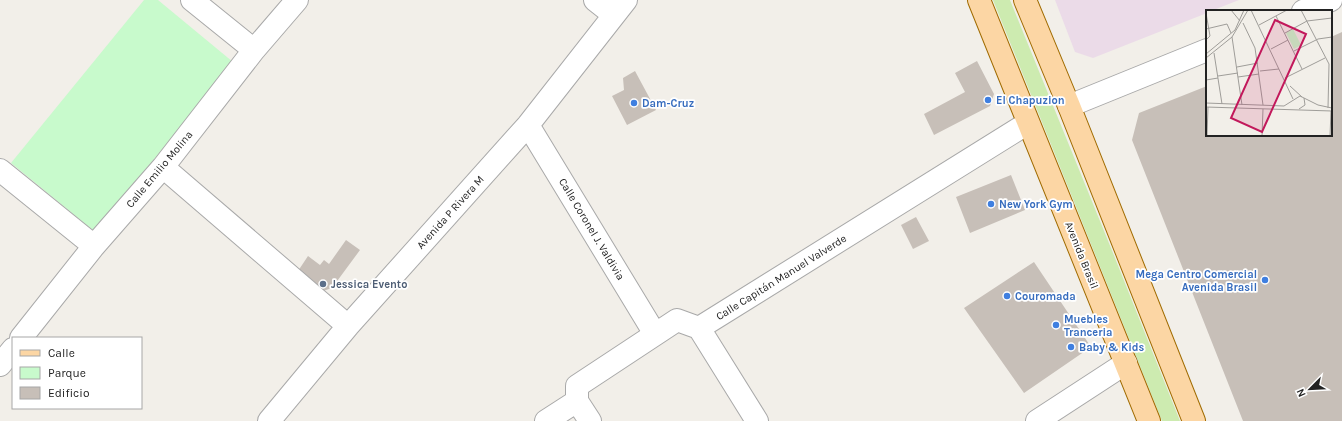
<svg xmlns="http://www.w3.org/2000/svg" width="1342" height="421" font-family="Karla,sans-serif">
<rect width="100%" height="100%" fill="#f2efe9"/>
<path fill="#ebdbe8" d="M1055 0H1239L1211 11H1207V13L1093 58 1075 52Z"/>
<path fill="#cdebb0" d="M993 0H1010L1113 253 1180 421H1162Z"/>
<path fill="#c8facc" d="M144 0H158L233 62 95 232 11 163Z"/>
<path fill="#c7bfb8" d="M1342 32V421H1243L1132 140 1139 113 1207 86V135H1331V37Z
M977 61 994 94 990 106 934 135 924 114 965 92 955 73Z
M635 71 656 110 627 125 612 96 624 90 623 78Z
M1011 175 1025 210 970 233 956 197Z
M916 217 929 241 913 249 901 225Z
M346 240 360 250 332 288 320 292 296 274 308 256 320 265 324 260 329 264Z
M1034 262 1091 347 1024 393 964 308Z"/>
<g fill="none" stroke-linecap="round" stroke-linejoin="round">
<g stroke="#a9a9a9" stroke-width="24">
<path id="minor" d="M192 0 254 50
M595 0 614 15
M1303 11 1331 0
M1069 106 1207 50
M528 125 655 334
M163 167 348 326
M0 170 94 246
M699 328 757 421
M21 338 94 246 163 167 254 50 297 0
M0 365 13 349
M577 401 590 421
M269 421 348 326 528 125 626 0
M546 421 577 401V386L677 320 699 328 1028 123
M1037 421 1126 363"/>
</g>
<g stroke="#a06b00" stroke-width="24">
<path id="major" d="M979 0 1149 421
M1025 0 1069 106 1194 421"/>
</g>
<use href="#minor" stroke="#fff" stroke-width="22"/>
<use href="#major" stroke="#fcd6a4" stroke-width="22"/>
</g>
<g fill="#3f7fe0" stroke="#fff" stroke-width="1.5">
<circle cx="988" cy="100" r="4"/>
<circle cx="634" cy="103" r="4"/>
<circle cx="991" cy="204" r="4"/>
<circle cx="1265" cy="280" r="4"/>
<circle cx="1007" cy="296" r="4"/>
<circle cx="1056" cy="325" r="4"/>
<circle cx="1071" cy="347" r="4"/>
</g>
<circle fill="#5c6f8a" stroke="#fff" stroke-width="1.5" cx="323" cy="284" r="4"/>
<g text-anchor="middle" stroke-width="3.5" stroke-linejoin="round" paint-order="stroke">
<g font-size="11" font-weight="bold" fill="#366cbe" stroke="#fff" text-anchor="start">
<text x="996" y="104">El Chapuzion</text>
<text x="642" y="107">Dam-Cruz</text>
<text x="999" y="208">New York Gym</text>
<text x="1257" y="278" text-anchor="end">Mega Centro Comercial<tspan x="1257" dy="13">Avenida Brasil</tspan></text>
<text x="1015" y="300">Couromada</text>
<text x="1064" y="323">Muebles<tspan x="1064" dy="13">Tranceria</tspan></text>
<text x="1079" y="351">Baby &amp; Kids</text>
</g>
<g font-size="11" fill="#222" stroke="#fff">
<text transform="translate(159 169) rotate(-50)" y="4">Calle Emilio Molina</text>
<text transform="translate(450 212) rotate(-48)" y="4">Avenida P Rivera M</text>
<text transform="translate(592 229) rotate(59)" y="4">Calle Coronel J. Valdivia</text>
<text transform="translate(1082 255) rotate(68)" y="4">Avenida Brasil</text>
<text transform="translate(781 277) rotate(-32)" y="4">Calle Capitán Manuel Valverde</text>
</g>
<g font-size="11" font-weight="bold" fill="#4e5e75" stroke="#fff" text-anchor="start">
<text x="331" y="288">Jessica Evento</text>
</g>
</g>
<g transform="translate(1206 10)">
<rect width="126" height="126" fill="#f2efe9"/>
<path d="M87 19 95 35 88 39 80 23Z" fill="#c8facc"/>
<path fill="none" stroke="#9f9d99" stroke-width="1" d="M25 0 34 11M45 0 87 89M95 0 123 54 122 98M0 3 4 26 0 30M70 6 96 59M37 13 49 38 57 95M53 15 81 0M0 19 21 14 25 23M79 23 101 11 126 8M26 27 36 95M65 39 82 30M88 41 112 29 126 27M8 43 16 94M0 44 29 20 38 0M0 48 26 27 42 0M31 57 52 53M54 61 73 59M12 66 32 63M32 67 53 64M79 68 119 48M0 70 12 68M84 76 96 87M0 93 78 96 94 86 112 95 126 98M0 97 126 101M93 99 99 95 98 88M1 126 2 97M56 126 57 99M124 126 125 101"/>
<path fill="#c2185b" fill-opacity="0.15" stroke="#c2185b" stroke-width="2" d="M69 10 100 24 56 122 25 108Z"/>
<rect width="126" height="126" fill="none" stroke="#222" stroke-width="2"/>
</g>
<rect x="12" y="337" width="130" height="72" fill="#ffffff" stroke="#a7a7a7"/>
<rect x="20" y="350" width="20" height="6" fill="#fcd6a4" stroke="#a7a7a7"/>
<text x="48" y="357" font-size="12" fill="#222222">Calle</text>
<rect x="20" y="367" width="20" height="12" fill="#c8facc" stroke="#a7a7a7"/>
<text x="48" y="377" font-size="12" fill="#222222">Parque</text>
<rect x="20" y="387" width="20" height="12" fill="#c7bfb8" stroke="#a7a7a7"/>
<text x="48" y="397" font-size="12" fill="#222222">Edificio</text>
<g transform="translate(1310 389) rotate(246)" stroke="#ffffff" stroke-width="3" paint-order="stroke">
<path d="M0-3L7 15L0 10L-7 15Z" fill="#222222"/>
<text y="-6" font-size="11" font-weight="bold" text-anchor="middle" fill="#222222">N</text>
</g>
</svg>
